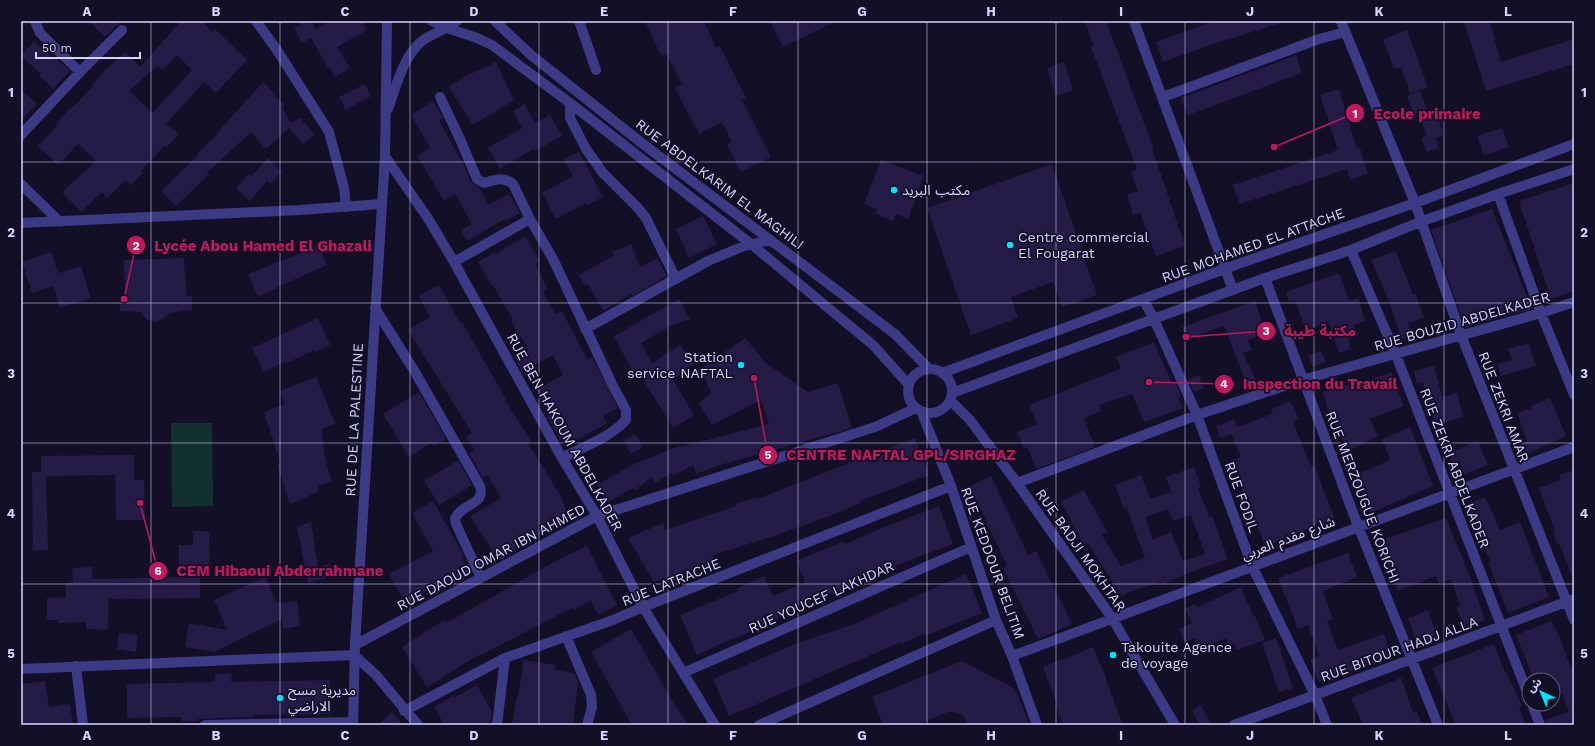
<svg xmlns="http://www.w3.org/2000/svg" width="1595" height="746" font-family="'Work Sans','Noto Sans Arabic',sans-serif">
<rect width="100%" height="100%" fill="#130f26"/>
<path fill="#12302f" d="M171 423H212L213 506 172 507Z"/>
<path fill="#241b47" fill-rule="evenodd" d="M89 21H121L105 37Z
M181 21H202L212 32 215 29 247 60 216 93 204 82 190 97 166 124 179 134 167 147 165 145 141 171 143 173 131 185 126 180 107 198 102 192 81 212 62 192 96 161 78 144 58 165 38 146 57 126 56 124 70 108 71 109 93 86 92 85 105 70 126 52 140 67ZM177 55 192 70 153 113 129 91 157 66 163 70Z
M299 21H311L316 29 330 21H362L367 30 337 47 350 68 335 77 329 67 328 68 311 38 302 43 294 28 301 25Z
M645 21H704L716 48 720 46 746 98 742 100 771 157 741 172 727 145 732 142 722 122 699 134 675 88 682 84 666 53 661 56Z
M770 21H836L783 47Z
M1085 21H1106L1153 147 1152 148 1185 246 1156 256 1140 213 1133 215 1127 194 1138 191 1131 172 1137 169 1091 47 1094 46Z
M1214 21H1281V23L1210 45 1163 62 1156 42Z
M1464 21H1489L1501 62 1574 39V64L1486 91Z
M1407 30 1428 87 1410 93 1401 67 1394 69 1383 39Z
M34 41 55 60 56 58 70 71 53 89 39 76 41 74 21 56Z
M1296 55 1302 73 1188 115 1181 98Z
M496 62 514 100 473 125 449 87 466 76Z
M1064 62 1073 90 1056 96 1047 68Z
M263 82 276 95 275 96 285 105 282 107 291 123 300 118 315 134 303 144 289 128 266 149 251 132 207 173 208 175 176 206 161 191 199 154 198 152 217 135 216 134Z
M365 84 371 96 346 110 339 97Z
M21 89 37 104 21 121Z
M1339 89 1357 149 1360 148 1368 174 1350 180 1347 169 1240 204 1233 185 1338 150 1320 95Z
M1420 91 1427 110 1414 115 1407 96Z
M433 101 443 118 439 120 464 166 471 182 479 188 489 205 509 194 520 213 506 221 505 219 467 241 461 230 472 224 455 194 444 201 417 155 430 148 411 115Z
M525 104 535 123 550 115 562 136 535 151 533 149 500 169 488 148 522 128 513 111Z
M1435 109 1444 135 1436 138 1439 148 1427 152 1421 138 1427 136 1419 115Z
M1502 128 1509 147 1484 155 1477 136Z
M579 152 603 197 587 205 586 203 556 219 542 193 573 176 564 159Z
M268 158 282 172 270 184 267 181 250 201 236 188 248 174 251 176Z
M881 160 924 176 908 219 896 214 893 221 876 214 877 209 864 204Z
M1052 164 1097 295 1062 307 1053 282 1011 297 1018 318 971 335 927 208Z
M1574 183V291L1551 299 1519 201Z
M1492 209 1532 309 1465 327 1431 230Z
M703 216 717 244 689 258 676 229Z
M525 236 540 261 535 264 548 289 543 292 556 314 562 311 587 359 592 357 618 408 603 416 607 423 565 447 547 417 550 415 536 390 563 375 553 355 522 372 515 358 529 350 511 321 513 320 493 285 492 286 478 262 495 252 496 254Z
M631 244 640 267 657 258 667 276 632 296 631 294 603 311 588 284 585 285 579 275 614 255 612 252Z
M318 246 327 265 277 287 278 288 258 297 248 274Z
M1396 251 1413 295 1416 294 1424 318 1408 323 1412 336 1402 339 1388 299 1371 260Z
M51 252 58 273 81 266 91 298 60 308 53 286 32 293 22 262Z
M184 258 187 296H192V310L169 313 164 318 156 322 148 320 145 318 142 312 120 311 119 299H125L124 260Z
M1339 273 1349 301 1358 297 1365 321 1354 325 1358 336 1348 340 1351 349 1339 353 1328 322 1306 330 1295 300 1289 302 1286 292Z
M439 285 460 323 462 322 479 352 506 399 505 400 531 441 528 443 562 498 561 499 571 520 554 527 515 549 516 552 499 561 470 516 501 498 487 475 483 478 469 453 474 450 466 436 472 433 408 330 430 317 419 296Z
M679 299 690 319 666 327 667 328 641 343 652 363 680 345 694 364 673 380 694 415 673 428 641 376 636 378 614 336Z
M1255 301 1266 334 1248 340 1252 350 1243 353 1256 381 1247 385 1224 326 1186 339 1182 327Z
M318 318 330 345 315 352 314 350 287 363 286 361 264 372 252 348Z
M745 338 766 363 808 392 838 383 852 428 717 466 696 474 693 465 673 476 672 473 655 483 652 477 635 490 633 488 607 503 597 485 632 465 679 446 680 447 769 424 761 400 712 425 699 403 711 393 701 369Z
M1154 342 1172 384 1176 383 1181 396 1178 397 1183 408 1144 422 1132 394 1099 405 1101 411 1084 418 1095 447 1036 469 1027 447 1024 449 1017 432 1037 424 1029 405 1096 378 1121 369 1116 357Z
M1529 343 1536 366 1501 376 1497 364 1512 360 1508 349Z
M1321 351 1326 362 1312 367 1308 356Z
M1434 366 1442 397 1457 393 1463 417 1436 425 1423 382 1417 384 1414 371Z
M1391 372 1404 406 1370 419 1378 436 1348 451 1330 412 1329 413 1323 392 1352 384V387Z
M1199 375 1204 388 1194 392 1188 379Z
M316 377 335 423 322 429 325 459 332 481 319 486 318 492 290 504 277 465 281 464 264 412 285 404 280 391Z
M419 392 446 439 434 446 432 442 409 457 383 414Z
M1550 398 1566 436 1525 455 1520 444 1527 441 1517 413 1532 408 1531 406Z
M1290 401 1299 419 1293 422 1311 466 1314 465 1335 519 1322 524V522L1296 534 1265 546 1231 460 1241 457 1231 434 1220 438 1216 426 1234 419 1237 427 1273 414 1271 409Z
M1410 427 1433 486 1370 513 1354 476 1390 460 1382 439Z
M635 434 643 447 631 454 624 441Z
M915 438 929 475 860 501 861 503 835 514 774 536 713 555 714 560 681 572 683 578 672 583 667 577 654 582 628 538 663 523 665 530 736 506 735 504 757 497V499L790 486Z
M1478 441 1488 465 1464 474 1459 460 1452 463 1448 453Z
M134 455V480H144L145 520H116L115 475 46 476 48 550H33L32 472H41V456Z
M458 460 472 485 439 505 424 481Z
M1194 467 1201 487 1198 488 1209 517 1212 516 1228 559 1188 573 1162 585 1161 582 1129 592 1122 597 1088 543 1084 545 1061 502 1084 490 1107 532 1102 535 1121 566 1145 558 1127 508 1124 509 1115 485 1141 475 1150 499 1171 492 1166 477ZM1168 509 1173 521 1191 515 1205 554 1183 561 1171 532 1153 540 1145 517Z
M1574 470V579H1573L1559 543 1557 544 1553 532 1555 531 1539 488 1561 480 1559 475Z
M991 476 1028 555 1036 551 1072 624 1038 639 1003 568 1007 566 970 486Z
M1485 497 1500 530 1520 522 1549 597 1508 613 1488 562 1490 561 1466 505Z
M433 501 459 547 464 556 462 558 471 575 450 587 446 581 405 603 389 574 433 551 412 513Z
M939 506 953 544 892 567V569L840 592 839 590 804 605 778 617 779 619 732 640 731 639 697 655 680 615 738 591 736 589 764 576 773 596 805 582 796 561 844 541 845 544 882 528Z
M1446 518 1459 551H1460L1470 577 1485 620 1463 627 1457 607 1460 606 1451 579 1439 584 1436 576 1398 591 1379 541Z
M311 522 318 567 329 564 334 576 308 583 297 527Z
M193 531H209L210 577H200V598L109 599 108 630 86 629V622L58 623V620H47V598L66 597 65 583 73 582 72 568 92 567V579L179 577V545H193Z
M587 546 617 605 598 615 591 600 574 610 572 608 479 656 478 655 427 687 402 647 444 620 446 623 561 558Z
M1348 553 1357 577 1323 591 1333 619 1327 621 1338 650 1384 634 1392 656 1341 675 1340 674 1319 682 1310 660 1319 656 1308 625 1298 629 1278 578Z
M966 574 982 613 925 636 924 633 902 644 901 642 729 716 713 679 800 642 854 624Z
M265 577 277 603 297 601 300 626 283 629 282 619 214 652 185 647 189 623 227 630 214 600Z
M1241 587 1253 616H1255L1265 640 1237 650 1234 643 1228 645 1226 638 1201 649 1195 638 1185 642 1179 629 1192 623 1185 609 1195 604 1197 607Z
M1428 610 1439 640 1419 648 1408 618Z
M1551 621 1559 636 1574 675V725H1546L1545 720 1569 712 1557 680H1534L1516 635Z
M631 629 673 702 688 725H632L591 652Z
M119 633 138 635 136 652 117 649Z
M1276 638 1293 688 1279 692 1262 643Z
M1494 644 1505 672H1506L1522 706 1519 707 1526 725H1456L1432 668Z
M1093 647 1106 677H1105L1123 725H1063L1055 705 1057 704 1043 667 1062 659 1063 660Z
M524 660 556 665 555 670 574 673 578 681 573 725H523L512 723 517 697H518Z
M962 661 1015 689 1030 725H967L964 716 953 712H948L923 722 924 725H883L872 697Z
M215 674H231V682L330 680 331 714 254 715V717L215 718 198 719V721H181V717L127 718V684L215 682Z
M1401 678 1413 713 1417 711 1422 725H1363L1351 698Z
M45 681 49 707 70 704 73 725H21V684Z
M477 685 492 712 491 721 484 725H444L434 707 453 696 454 698Z
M1201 705 1211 725H1199L1192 710Z
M392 712 403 725H378Z"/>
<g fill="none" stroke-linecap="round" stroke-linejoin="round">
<path stroke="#3d3a85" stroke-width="10" d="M35 21 40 33 80 72
M256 21 277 50 329 132 344 188 346 207
M432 21 447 28 477 38 492 45 570 103 751 244 873 345 909 385
M495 21 531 55 643 144 895 334 929 369
M579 21 596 70
M1134 21 1233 290
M1341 21 1415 203 1461 335 1574 620
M440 97 460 139 477 179 484 183C495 180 503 176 513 184L530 219
M1163 97 1319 39 1345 32
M570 103V118L586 149 603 173 637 207 646 218 676 279
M388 109C396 87 403 56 422 41 433 33 446 30 457 21
M21 135 80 72 122 30
M385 156 429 220 454 262 562 458 597 516 643 607 715 725
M21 184 60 222
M1498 194 1541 313 1574 395
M21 223 300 210 381 204
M1351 250 1396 355 1529 697
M454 262 530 219 553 259 612 384 626 410V420C609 438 583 447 562 458
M1265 278 1358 526 1438 725
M1143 299 1154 319 1197 415 1252 566 1315 695 1327 725
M375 308 415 372 480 486C486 506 461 503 455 519L456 524 481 578
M585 329 708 261 744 246 770 240
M908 391a22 22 0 1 1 44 0a22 22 0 1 1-44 0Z
M942 373 1238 264 1415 203 1574 144
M952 393 1265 278 1351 250 1420 222 1498 194 1574 169
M950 400 970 420 1017 483 1112 618 1175 725
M921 411 951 486 996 620 1012 656 1037 725
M1017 483 1197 415 1302 380 1541 313 1574 302
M566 636 591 695 592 707 587 725
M355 645 597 516 875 427 916 408
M354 655 376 675 418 725
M1012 656 1574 447
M76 666 83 725
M21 669 354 655
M683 673 971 547
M1532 704 1540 725
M404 711 505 658 613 620 643 607 951 486
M205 725 353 722
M353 725 355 645 385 156 387 21
M497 725 505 658
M759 725 996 620
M1234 725 1574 599"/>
</g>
<path fill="none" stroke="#d9d4ff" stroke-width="1" stroke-opacity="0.55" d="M151 21V725M280 21V725M410 21V725M539 21V725M668 21V725M798 21V725M927 21V725M1056 21V725M1185 21V725M1314 21V725M1444 21V725M21 162H1574M21 303H1574M21 443H1574M21 584H1574"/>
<g fill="#00e5ff" stroke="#130f26" stroke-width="1.5">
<circle cx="894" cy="190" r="4"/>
<circle cx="1010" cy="245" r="4"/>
<circle cx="741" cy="365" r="4"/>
<circle cx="1113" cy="655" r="4"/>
<circle cx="280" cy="698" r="4"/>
</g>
<g text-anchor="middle" stroke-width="3.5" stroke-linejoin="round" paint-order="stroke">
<g font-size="14" fill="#d9d4ff" stroke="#130f26">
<text transform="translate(720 184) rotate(37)" y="5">RUE ABDELKARIM EL MAGHILI</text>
<text transform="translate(1253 245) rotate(-20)" y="5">RUE MOHAMED EL ATTACHE</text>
<text transform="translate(1462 321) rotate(-16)" y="5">RUE BOUZID ABDELKADER</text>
<text transform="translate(1504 407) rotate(69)" y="5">RUE ZEKRI AMAR</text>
<text transform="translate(354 420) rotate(-87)" y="5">RUE DE LA PALESTINE</text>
<text transform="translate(565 432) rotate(61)" y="5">RUE BEN HAKOUM ABDELKADER</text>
<text transform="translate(1455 468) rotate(69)" y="5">RUE ZEKRI ABDELKADER</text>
<text transform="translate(1242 497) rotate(70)" y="5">RUE FODIL</text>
<text transform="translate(1363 497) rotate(69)" y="5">RUE MERZOUGUE KORICHI</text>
<text transform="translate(1288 538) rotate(-21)" y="5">شارع مقدم العربي</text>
<text transform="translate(1081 550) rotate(55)" y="5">RUE BADJI MOKHTAR</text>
<text transform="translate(491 557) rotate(-28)" y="5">RUE DAOUD OMAR IBN AHMED</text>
<text transform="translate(993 563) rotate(70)" y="5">RUE KEDDOUR BELITIM</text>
<text transform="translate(671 582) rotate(-22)" y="5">RUE LATRACHE</text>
<text transform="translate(821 597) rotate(-24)" y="5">RUE YOUCEF LAKHDAR</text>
<text transform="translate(1399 649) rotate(-20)" y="5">RUE BITOUR HADJ ALLA</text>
</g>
<g font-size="14" fill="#d9d4ff" stroke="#130f26" text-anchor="start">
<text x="902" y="195">مكتب البريد</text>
<text x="1018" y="242">Centre commercial<tspan x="1018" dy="16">El Fougarat</tspan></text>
<text x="733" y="362" text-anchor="end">Station<tspan x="733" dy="16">service NAFTAL</tspan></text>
<text x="1121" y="652">Takouite Agence<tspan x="1121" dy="16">de voyage</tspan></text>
<text x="288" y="695">مديرية مسح<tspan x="288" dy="16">الاراضي</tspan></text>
</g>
</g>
<path fill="none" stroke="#c2185b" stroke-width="1.5" d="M1274 147L1355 113M124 299L136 245M1186 337L1266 331M1149 382L1224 384M754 378L768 455M140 503L158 571"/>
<g fill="#c2185b" stroke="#130f26" stroke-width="1.5">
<circle cx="1274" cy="147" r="4"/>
<circle cx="124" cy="299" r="4"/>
<circle cx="1186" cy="337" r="4"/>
<circle cx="1149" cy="382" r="4"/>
<circle cx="754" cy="378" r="4"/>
<circle cx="140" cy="503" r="4"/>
<circle cx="1355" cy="113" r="10"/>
<circle cx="136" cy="245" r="10"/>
<circle cx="1266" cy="331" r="10"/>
<circle cx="1224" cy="384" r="10"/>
<circle cx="768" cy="455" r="10"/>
<circle cx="158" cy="571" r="10"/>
</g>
<g font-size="12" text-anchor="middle" font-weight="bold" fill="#fff">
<text x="1355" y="118">1</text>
<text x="136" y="250">2</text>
<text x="1266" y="335">3</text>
<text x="1224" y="388">4</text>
<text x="768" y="459">5</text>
<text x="158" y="575">6</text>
</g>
<g font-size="15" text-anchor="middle" font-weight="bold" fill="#c2185b" stroke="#130f26" stroke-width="3.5" stroke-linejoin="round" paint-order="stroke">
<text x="1427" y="119">Ecole primaire</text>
<text x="263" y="251">Lycée Abou Hamed El Ghazali</text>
<text x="1320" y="336">مكتبة طيبة</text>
<text x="1320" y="389">Inspection du Travail</text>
<text x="901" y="460">CENTRE NAFTAL GPL/SIRGHAZ</text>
<text x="280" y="576">CEM Hibaoui Abderrahmane</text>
</g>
<rect width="1595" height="746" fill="none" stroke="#130f26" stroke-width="44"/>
<g transform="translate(1541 692) rotate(316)"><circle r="19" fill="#130f26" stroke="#625e7d"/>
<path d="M0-3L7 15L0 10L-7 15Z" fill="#00e5ff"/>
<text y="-6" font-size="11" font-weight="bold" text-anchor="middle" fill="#d9d4ff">ش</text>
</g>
<path d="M36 52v6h104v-6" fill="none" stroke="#d9d4ff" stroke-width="2"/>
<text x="42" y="52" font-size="12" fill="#d9d4ff" stroke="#130f26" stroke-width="3" paint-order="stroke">50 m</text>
<rect x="22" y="22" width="1551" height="702" fill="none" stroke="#d9d4ff" stroke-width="1.5"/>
<g font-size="13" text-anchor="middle" font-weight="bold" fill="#d9d4ff">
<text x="87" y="16">A</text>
<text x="216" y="16">B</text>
<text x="345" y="16">C</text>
<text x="474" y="16">D</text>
<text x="604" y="16">E</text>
<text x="733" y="16">F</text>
<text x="862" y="16">G</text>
<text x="991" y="16">H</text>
<text x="1121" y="16">I</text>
<text x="1250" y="16">J</text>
<text x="1379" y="16">K</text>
<text x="1508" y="16">L</text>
<text x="11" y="97">1</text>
<text x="1584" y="97">1</text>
<text x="11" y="237">2</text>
<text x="1584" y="237">2</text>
<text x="11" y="378">3</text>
<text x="1584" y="378">3</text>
<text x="11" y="518">4</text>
<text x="1584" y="518">4</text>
<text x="11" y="658">5</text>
<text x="1584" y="658">5</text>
<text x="87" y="740">A</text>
<text x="216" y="740">B</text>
<text x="345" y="740">C</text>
<text x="474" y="740">D</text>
<text x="604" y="740">E</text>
<text x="733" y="740">F</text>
<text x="862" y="740">G</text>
<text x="991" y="740">H</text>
<text x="1121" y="740">I</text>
<text x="1250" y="740">J</text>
<text x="1379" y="740">K</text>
<text x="1508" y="740">L</text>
</g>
</svg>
